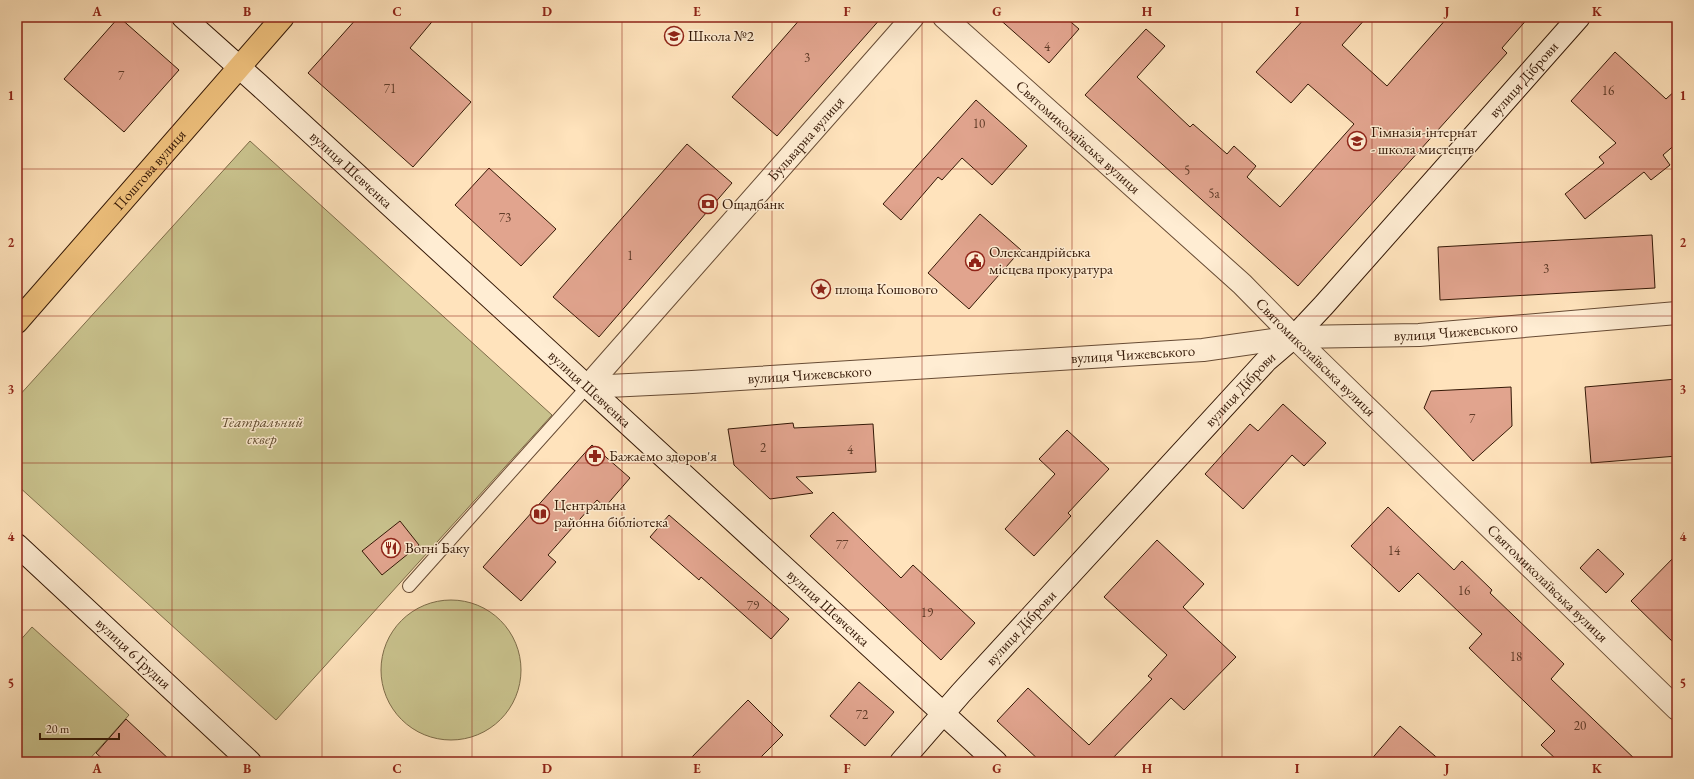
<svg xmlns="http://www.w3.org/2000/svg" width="1694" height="779" font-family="'EB Garamond',serif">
<rect width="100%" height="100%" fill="#ffe3bc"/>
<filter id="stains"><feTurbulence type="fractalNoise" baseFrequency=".005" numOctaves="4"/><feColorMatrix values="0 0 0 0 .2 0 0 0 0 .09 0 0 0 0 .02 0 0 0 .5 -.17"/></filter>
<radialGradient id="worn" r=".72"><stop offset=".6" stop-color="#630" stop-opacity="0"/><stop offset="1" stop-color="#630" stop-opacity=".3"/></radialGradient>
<path fill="#c8c18c" stroke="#7e6c49" d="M250 141 552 415 276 720 17 485V398Z
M381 670a70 70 0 1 1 140 0a70 70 0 1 1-140 0Z
M32 627 129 715 87 762H17V644Z"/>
<path fill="#e1a48e" stroke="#341806" d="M119 17 179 70 124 132 64 79Z
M358 17H436L410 48 471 102 413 167 308 73Z
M802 17H882L777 136 732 97Z
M997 17H1065L1079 29 1049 63Z
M1306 17H1367L1342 45 1387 86 1448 17H1529L1502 48 1507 53 1298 286 1085 95 1146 29 1165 46 1137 77 1190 127 1193 124 1227 154 1234 146 1256 166 1247 177 1280 207 1354 124 1308 84 1291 103 1256 72Z
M1615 52 1666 99 1677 89V143L1663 155 1670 165 1651 180 1644 172 1585 219 1565 194 1604 163 1599 157 1616 143 1571 101Z
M976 100 1027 146 992 185 962 158 942 180 938 177 901 220 883 204Z
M687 144 732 183 599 337 553 297Z
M489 168 556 229 521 266 455 205Z
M980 214 1021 250 969 309 928 273Z
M1652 235 1655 288 1440 300 1438 247Z
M1677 379V456L1591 463 1585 387Z
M1511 387 1512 426 1473 461 1424 408 1431 391Z
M1283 404 1326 443 1304 466 1292 455 1243 509 1205 474 1250 424 1258 431Z
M793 423 794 428 873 424 876 472 796 477 813 493 770 499 734 465 728 429Z
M1067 430 1109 469 1068 513 1071 516 1034 556 1005 529 1055 474 1039 459Z
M592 445 630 478 605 507 597 500 548 555 556 562 521 601 483 567Z
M1388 507 1454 570 1462 561 1492 590 1490 593 1564 664 1551 679 1638 762H1559L1541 745 1555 731 1469 648 1482 634 1418 573 1399 592 1351 546Z
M833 512 901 578 913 565 975 623 941 660 810 536Z
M669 515 789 619 771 639 701 577 699 580 650 537Z
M400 521 419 545 382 575 362 551Z
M1157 540 1204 584 1183 607 1236 657 1184 710 1171 698 1109 762H1041L997 721 1028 688 1089 745 1152 679 1148 676 1167 655 1104 597Z
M1598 549 1624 574 1606 593 1580 568Z
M1677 554V646L1631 601Z
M859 682 894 712 865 746 830 716Z
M748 700 783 735 756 762H687Z
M126 719 172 762H106L96 753Z
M1400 726 1442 762H1369Z"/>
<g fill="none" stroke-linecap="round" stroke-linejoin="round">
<g stroke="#674b34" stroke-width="14">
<path id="lane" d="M409 586 587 387"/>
</g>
<g stroke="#674b34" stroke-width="24">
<g id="street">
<path id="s1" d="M944 17 1242 284 1294 337 1677 709"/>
<path id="s2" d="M587 387 692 382 1203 350 1294 337 1419 335 1677 313"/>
<path id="s3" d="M587 387 913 17"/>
</g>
</g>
<g stroke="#341806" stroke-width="24">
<g id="secondary">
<path id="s4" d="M183 17 258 84 996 762"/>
<path id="s5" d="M17 545 250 762"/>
<path id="s6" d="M901 762 961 693 1266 361 1294 337 1324 305 1579 17"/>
</g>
</g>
<g stroke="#341806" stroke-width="24">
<g id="highway">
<path id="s7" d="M17 322 283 17"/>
</g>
</g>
<use href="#lane" stroke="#ffedd3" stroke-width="12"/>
<use href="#street" stroke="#ffedd3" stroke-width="22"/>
<use href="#secondary" stroke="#ffedd3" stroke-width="22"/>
<use href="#highway" stroke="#f0c27e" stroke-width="22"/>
</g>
<path fill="none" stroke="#8f2418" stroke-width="1" stroke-opacity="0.55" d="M172 17V762M322 17V762M472 17V762M622 17V762M772 17V762M922 17V762M1072 17V762M1222 17V762M1372 17V762M1522 17V762M17 169H1677M17 316H1677M17 463H1677M17 610H1677"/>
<defs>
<g id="school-ring" transform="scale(1)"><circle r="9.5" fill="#ffedd3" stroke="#8f2418" stroke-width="1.5"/><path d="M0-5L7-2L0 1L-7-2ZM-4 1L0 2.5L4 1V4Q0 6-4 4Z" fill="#8f2418"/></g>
<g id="bank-ring" transform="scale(1)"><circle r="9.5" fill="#ffedd3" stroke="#8f2418" stroke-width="1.5"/><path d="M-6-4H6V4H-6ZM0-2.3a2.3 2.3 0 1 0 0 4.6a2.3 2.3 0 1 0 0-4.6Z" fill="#8f2418"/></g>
<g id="civic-ring" transform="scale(1)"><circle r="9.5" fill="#ffedd3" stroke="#8f2418" stroke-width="1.5"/><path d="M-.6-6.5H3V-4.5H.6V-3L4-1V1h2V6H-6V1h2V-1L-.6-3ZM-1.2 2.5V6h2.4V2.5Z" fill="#8f2418"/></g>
<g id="sight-ring" transform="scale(1)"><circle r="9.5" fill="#ffedd3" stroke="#8f2418" stroke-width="1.5"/><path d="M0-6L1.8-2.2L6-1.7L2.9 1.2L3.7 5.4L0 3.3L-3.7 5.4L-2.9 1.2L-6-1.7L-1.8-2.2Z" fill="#8f2418"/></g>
<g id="pharmacy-ring" transform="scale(1)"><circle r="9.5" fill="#ffedd3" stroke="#8f2418" stroke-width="1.5"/><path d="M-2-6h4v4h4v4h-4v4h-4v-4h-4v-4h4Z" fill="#8f2418"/></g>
<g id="library-ring" transform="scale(1)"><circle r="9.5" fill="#ffedd3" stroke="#8f2418" stroke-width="1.5"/><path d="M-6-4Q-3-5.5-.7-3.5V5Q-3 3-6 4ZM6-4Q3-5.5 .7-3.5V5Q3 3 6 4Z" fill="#8f2418"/></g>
<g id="restaurant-ring" transform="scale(1)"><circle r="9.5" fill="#ffedd3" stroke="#8f2418" stroke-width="1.5"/><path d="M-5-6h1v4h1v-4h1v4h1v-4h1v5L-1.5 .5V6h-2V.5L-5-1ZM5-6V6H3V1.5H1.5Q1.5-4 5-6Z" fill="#8f2418"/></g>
</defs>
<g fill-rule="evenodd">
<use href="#school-ring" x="674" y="36"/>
<use href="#school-ring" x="1357" y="141"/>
<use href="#bank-ring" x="708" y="204"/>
<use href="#civic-ring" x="975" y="261"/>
<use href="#sight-ring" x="821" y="289"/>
<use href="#pharmacy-ring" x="595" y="456"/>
<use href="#library-ring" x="540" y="514"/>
<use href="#restaurant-ring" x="391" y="548"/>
</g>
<g text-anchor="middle" stroke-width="3" stroke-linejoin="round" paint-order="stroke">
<g font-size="13" fill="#5f3b28">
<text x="1047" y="51">4</text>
<text x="807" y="62">3</text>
<text x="121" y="80">7</text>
<text x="390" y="93">71</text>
<text x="1608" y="95">16</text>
<text x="979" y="128">10</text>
<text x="1187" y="175">5</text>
<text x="1214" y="198">5а</text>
<text x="505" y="222">73</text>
<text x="630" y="260">1</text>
<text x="1546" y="273">3</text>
<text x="1472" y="423">7</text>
<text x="763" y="452">2</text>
<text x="850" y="454">4</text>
<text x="842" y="549">77</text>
<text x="1394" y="555">14</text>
<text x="1464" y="595">16</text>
<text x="753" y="610">79</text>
<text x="927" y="617">19</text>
<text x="1516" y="661">18</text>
<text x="862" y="719">72</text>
<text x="1580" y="730">20</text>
</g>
<g font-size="15" fill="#341806" stroke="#ffedd3" text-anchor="start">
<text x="688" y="41">Школа №2</text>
<text x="1371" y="137">Гімназія-інтернат<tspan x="1371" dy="17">- школа мистецтв</tspan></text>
<text x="722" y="209">Ощадбанк</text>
<text x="989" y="257">Олександрійська<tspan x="989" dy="17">місцева прокуратура</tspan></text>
<text x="835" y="294">площа Кошового</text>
<text x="609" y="461">Бажаємо здоров'я</text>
<text x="554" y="510">Центральна<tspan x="554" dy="17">районна бібліотека</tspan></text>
<text x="405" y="553">Вогні Баку</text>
</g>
<g font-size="15" fill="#341806" stroke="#ffedd3">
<text dy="5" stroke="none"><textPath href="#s6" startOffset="924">вулиця Діброви</textPath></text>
<text dy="5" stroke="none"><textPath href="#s1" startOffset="180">Святомиколаївська вулиця</textPath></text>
<text dy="5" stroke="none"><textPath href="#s3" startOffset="331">Бульварна вулиця</textPath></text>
<text dy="5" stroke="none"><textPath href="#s7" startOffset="202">Поштова вулиця</textPath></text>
<text dy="5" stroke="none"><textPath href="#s4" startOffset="227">вулиця Шевченка</textPath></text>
<text dy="5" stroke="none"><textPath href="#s2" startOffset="871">вулиця Чижевського</textPath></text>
<text dy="5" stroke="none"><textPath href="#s2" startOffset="547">вулиця Чижевського</textPath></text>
<text dy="5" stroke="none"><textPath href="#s1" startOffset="504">Святомиколаївська вулиця</textPath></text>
<text dy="5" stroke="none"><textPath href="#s2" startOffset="223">вулиця Чижевського</textPath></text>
<text dy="5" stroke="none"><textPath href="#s4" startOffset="551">вулиця Шевченка</textPath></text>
<text dy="5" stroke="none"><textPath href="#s6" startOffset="504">вулиця Діброви</textPath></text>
<text dy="5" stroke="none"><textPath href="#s1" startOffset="828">Святомиколаївська вулиця</textPath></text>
<text dy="5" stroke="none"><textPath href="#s4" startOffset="875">вулиця Шевченка</textPath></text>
<text dy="5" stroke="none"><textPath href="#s6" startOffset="180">вулиця Діброви</textPath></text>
<text dy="5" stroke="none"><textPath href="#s5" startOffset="159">вулиця 6 Грудня</textPath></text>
</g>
<g font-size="15" font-style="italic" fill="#604b2e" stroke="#ffedd3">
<text x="262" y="427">Театральний<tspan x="262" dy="17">сквер</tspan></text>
</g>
</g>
<rect width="1694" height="779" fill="none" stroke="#ffe3bc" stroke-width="44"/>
<path d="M40 733v6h79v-6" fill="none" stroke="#341806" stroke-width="2"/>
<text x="46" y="733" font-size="12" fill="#341806" stroke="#ffedd3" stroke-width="3" paint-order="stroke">20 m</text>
<rect x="22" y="22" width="1650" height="735" fill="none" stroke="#8f2418" stroke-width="1.5"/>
<g font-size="13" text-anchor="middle" font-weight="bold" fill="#8f2418">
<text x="97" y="16">A</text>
<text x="247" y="16">B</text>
<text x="397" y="16">C</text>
<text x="547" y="16">D</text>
<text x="697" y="16">E</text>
<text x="847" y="16">F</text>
<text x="997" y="16">G</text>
<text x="1147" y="16">H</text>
<text x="1297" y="16">I</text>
<text x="1447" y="16">J</text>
<text x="1597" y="16">K</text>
<text x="11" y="100">1</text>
<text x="1683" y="100">1</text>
<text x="11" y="247">2</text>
<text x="1683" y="247">2</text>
<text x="11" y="394">3</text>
<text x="1683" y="394">3</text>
<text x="11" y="541">4</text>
<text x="1683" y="541">4</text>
<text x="11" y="688">5</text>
<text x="1683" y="688">5</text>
<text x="97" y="773">A</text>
<text x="247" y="773">B</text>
<text x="397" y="773">C</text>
<text x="547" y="773">D</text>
<text x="697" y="773">E</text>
<text x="847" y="773">F</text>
<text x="997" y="773">G</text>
<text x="1147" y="773">H</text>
<text x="1297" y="773">I</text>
<text x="1447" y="773">J</text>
<text x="1597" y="773">K</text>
</g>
<rect width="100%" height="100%" filter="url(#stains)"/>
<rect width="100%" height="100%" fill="url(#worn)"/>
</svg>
